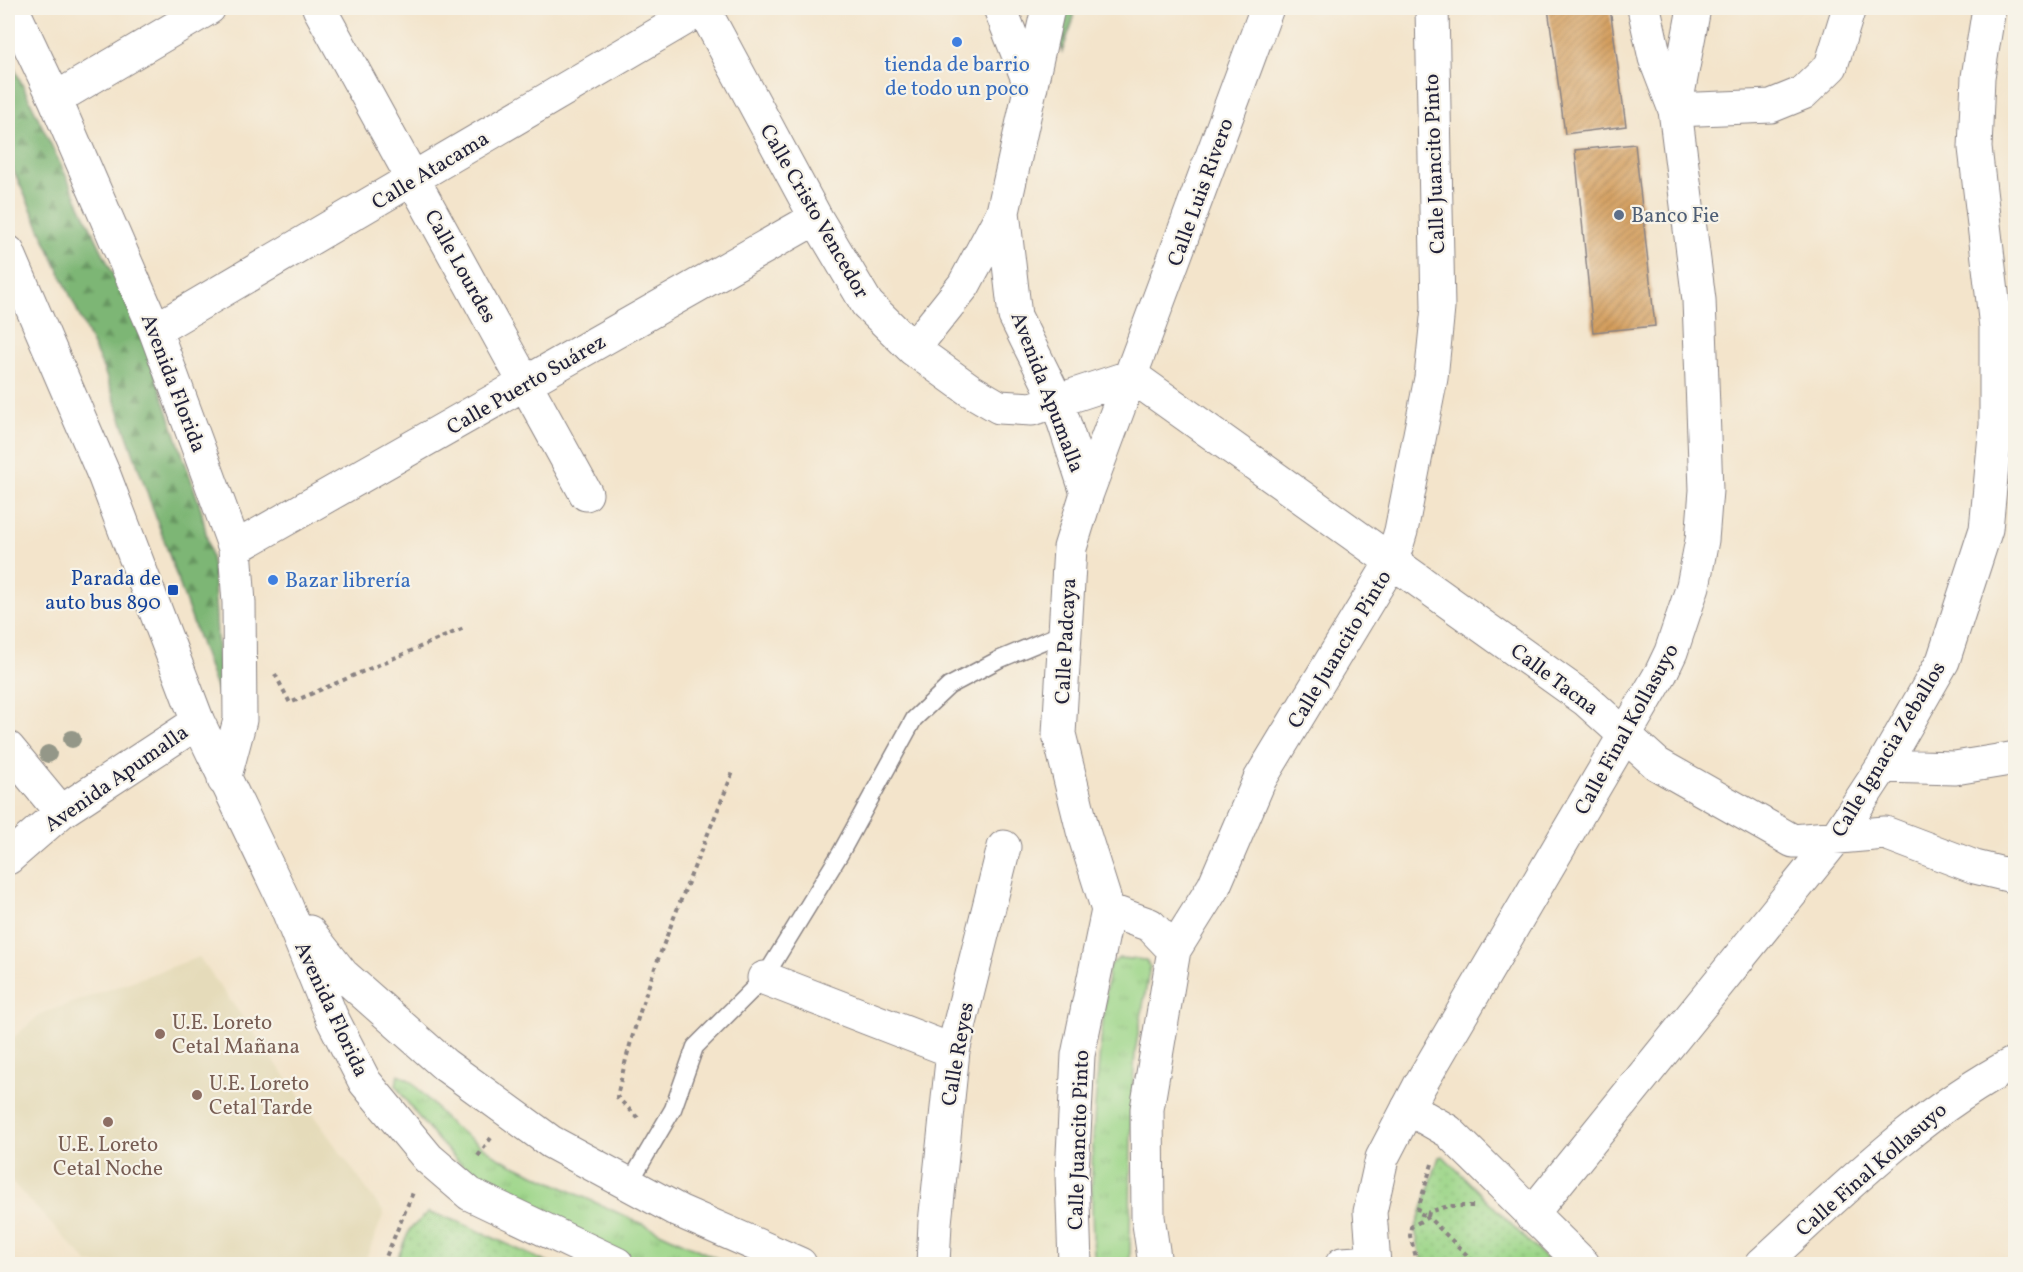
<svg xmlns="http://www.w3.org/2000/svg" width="2023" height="1272" font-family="Vollkorn,serif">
<defs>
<pattern id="grass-tufts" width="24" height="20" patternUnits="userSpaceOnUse" patternTransform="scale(1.5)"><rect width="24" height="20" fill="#9cd588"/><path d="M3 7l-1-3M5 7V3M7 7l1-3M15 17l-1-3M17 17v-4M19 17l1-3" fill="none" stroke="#86b776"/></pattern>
<pattern id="forest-firs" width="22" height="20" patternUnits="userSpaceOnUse" patternTransform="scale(1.5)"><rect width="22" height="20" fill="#7db674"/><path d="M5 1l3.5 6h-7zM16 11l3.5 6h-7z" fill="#669460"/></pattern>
<pattern id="park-dots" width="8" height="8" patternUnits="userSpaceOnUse" patternTransform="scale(1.5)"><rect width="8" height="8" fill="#9cd588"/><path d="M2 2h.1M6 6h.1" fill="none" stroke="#86b776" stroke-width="1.8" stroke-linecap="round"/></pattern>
<pattern id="building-hatch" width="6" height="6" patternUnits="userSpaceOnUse" patternTransform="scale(1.5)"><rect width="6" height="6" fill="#d29a56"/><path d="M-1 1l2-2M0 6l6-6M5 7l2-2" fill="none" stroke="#aa7d48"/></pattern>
</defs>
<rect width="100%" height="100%" fill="#f7f3e8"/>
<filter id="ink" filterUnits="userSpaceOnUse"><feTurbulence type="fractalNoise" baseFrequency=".0167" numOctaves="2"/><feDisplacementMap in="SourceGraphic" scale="12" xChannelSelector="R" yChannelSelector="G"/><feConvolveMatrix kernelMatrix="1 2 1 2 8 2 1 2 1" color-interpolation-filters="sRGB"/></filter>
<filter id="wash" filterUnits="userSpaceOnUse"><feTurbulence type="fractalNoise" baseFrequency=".008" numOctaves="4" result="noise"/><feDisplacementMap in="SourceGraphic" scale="24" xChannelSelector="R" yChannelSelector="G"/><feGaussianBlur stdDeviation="1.35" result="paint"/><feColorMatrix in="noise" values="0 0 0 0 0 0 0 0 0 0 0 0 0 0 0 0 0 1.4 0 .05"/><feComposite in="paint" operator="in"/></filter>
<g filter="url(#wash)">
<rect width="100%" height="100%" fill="#f3e4cb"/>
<path fill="#e5dbba" d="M199 957 384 1213 364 1264H89L8 1178V1042L41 1014Z"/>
<path fill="url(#grass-tufts)" stroke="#5f7c62" stroke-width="1.5" d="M1119 958 1146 960 1150 966 1135 1052 1131 1115 1130 1264H1095C1086 1165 1098 1065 1109 966Z
M398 1074 411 1081 451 1125 501 1159 729 1264C700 1264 667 1268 638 1264 624 1263 608 1253 595 1248 509 1214 448 1163 396 1086Z"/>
<path fill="url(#forest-firs)" stroke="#506c58" stroke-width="1.5" d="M1048 8H1073V21L1062 52Z
M8 55 140 330 201 509 213 567 221 702 104 370 8 158Z"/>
<path fill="url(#park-dots)" stroke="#5f7c62" stroke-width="1.5" d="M1443 1156 1551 1264H1423L1415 1230 1439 1157Z
M429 1212 459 1222 550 1264H395L410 1229Z"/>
<g id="blocks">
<path fill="url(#building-hatch)" d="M1548 8H1610L1626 126 1565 134Z
M1635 144 1655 326 1593 332 1575 150Z"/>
</g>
</g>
<g filter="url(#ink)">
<use href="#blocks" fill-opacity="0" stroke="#8a8383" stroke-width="1.5"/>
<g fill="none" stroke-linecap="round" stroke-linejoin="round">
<g stroke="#8a8383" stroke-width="19">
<path id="lane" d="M629 1184 673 1109 695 1047 764 978 840 854 914 719 949 686 998 660 1065 632"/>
</g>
<g stroke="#8a8383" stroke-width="35">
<path id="street" d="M12 8 55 99 155 330 235 548 239 603 240 720 224 780
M319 8 586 494
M703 8 816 218 867 304 913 349 970 390 999 407 1032 409 1132 376
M1000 8 1031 87
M1048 8 1003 212 1015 316 1057 401 1087 493
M1644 8 1655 58 1675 110 1771 106 1803 93 1831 66 1849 8
M55 99 209 8
M8 252 104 475 198 722 285 903 331 1016 365 1082 428 1158 470 1194 617 1264
M155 330 703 8
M913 349 964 285 1003 212
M1132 376 1586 700 1657 764 1793 841 1885 833 1975 867 2016 877
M235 548 816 218
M8 748 61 812
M1883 766 1955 768 2016 758
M8 858 61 812 198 722
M1108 910 1150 925 1174 950
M309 932 342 974 445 1065 551 1142 679 1211 800 1264
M764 978 953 1051
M1408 1108 1448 1131 1583 1264
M1531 1215 1835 839 1883 766 1943 661 1986 529 1996 425V327L1975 148 1978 77 1989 8
M933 1264 935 1223 953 1051 1004 847
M1075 1264 1072 1174 1078 1055 1108 910 1083 831 1059 734 1070 548 1087 493 1267 8
M1155 1264 1148 1217 1147 1109 1174 950 1214 886 1260 779 1392 561 1401 531 1431 378 1438 308 1432 8
M1342 1264 1373 1262"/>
</g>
<g stroke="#8a8383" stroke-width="35">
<path id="secondary" d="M1374 1264 1370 1212 1382 1158 1420 1085 1661 673 1671 652 1693 586 1702 540 1706 490 1699 300 1675 110 1694 8
M1762 1264C1842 1191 1919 1113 2016 1062"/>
</g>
<path stroke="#8a8383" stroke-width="4" stroke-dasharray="4.5 4.5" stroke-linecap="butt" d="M275 674 290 703 464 628
M638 1118 617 1097C641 985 691 878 733 772
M478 1156 491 1138
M1432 1164 1417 1212 1428 1217 1429 1212 1448 1206H1475
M383 1264 414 1190
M1418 1264 1410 1236 1411 1227 1428 1217 1474 1262"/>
<use href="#lane" stroke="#fff" stroke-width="16"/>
<use href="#street" stroke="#fff" stroke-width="33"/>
<use href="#secondary" stroke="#fff" stroke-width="33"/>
</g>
<g fill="#949788">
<circle cx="72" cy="739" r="9"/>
<circle cx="48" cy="754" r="9"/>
</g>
</g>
<g fill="#3f7fe0" stroke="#f7f3e8" stroke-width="2">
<circle cx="957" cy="42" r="6"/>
<circle cx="273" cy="580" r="6"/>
</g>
<circle fill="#5c6f8a" stroke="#f7f3e8" stroke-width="2" cx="1619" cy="215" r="6"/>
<rect fill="#1a4fb4" stroke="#f7f3e8" stroke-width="2" x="167" y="584" width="12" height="12" rx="3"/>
<g fill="#8d6e63" stroke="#f7f3e8" stroke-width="2">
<circle cx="160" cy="1034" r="6"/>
<circle cx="197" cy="1095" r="6"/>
<circle cx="108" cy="1122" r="6"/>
</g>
<g text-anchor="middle" stroke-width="4.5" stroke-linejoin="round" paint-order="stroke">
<g font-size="21" fill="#366cbe" stroke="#f7f3e8">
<text x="957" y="71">tienda de barrio<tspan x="957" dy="24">de todo un poco</tspan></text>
<text x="285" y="587" text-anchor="start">Bazar librería</text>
</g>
<g font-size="21" fill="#22223b" stroke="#f7f3e8">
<text transform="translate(1434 164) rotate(-92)" y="7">Calle Juancito Pinto</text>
<text transform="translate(430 170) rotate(-31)" y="7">Calle Atacama</text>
<text transform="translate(1200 192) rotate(-70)" y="7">Calle Luis Rivero</text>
<text transform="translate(815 211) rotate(60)" y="7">Calle Cristo Vencedor</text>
<text transform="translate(461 266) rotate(61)" y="7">Calle Lourdes</text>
<text transform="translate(174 383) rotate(69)" y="7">Avenida Florida</text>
<text transform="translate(526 384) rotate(-30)" y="7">Calle Puerto Suárez</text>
<text transform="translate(1048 392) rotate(69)" y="7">Avenida Apumalla</text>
<text transform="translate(1065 641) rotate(-87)" y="7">Calle Padcaya</text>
<text transform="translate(1339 649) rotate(-59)" y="7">Calle Juancito Pinto</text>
<text transform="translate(1555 679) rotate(37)" y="7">Calle Tacna</text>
<text transform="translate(1626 729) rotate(-61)" y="7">Calle Final Kollasuyo</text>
<text transform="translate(1888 749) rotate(-59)" y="7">Calle Ignacia Zeballos</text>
<text transform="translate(116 778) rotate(-35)" y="7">Avenida Apumalla</text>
<text transform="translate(332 1009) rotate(65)" y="7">Avenida Florida</text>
<text transform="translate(957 1054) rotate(-80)" y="7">Calle Reyes</text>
<text transform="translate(1078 1140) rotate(-88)" y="7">Calle Juancito Pinto</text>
<text transform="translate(1871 1169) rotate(-41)" y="7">Calle Final Kollasuyo</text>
</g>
<g font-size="21" fill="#4e5e75" stroke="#f7f3e8" text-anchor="start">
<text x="1631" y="222">Banco Fie</text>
</g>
<g font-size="21" fill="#164399" stroke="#f7f3e8" text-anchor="end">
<text x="161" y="585">Parada de<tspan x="161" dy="24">auto bus 890</tspan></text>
</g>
<g font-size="21" fill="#785e54" stroke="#f7f3e8" text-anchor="start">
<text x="172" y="1029">U.E. Loreto<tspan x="172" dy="24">Cetal Mañana</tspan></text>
<text x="209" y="1090">U.E. Loreto<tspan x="209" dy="24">Cetal Tarde</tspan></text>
<text x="108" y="1151" text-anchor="middle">U.E. Loreto<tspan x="108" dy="24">Cetal Noche</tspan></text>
</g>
</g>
<rect width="2023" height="1272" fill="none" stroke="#f7f3e8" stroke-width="30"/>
</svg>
